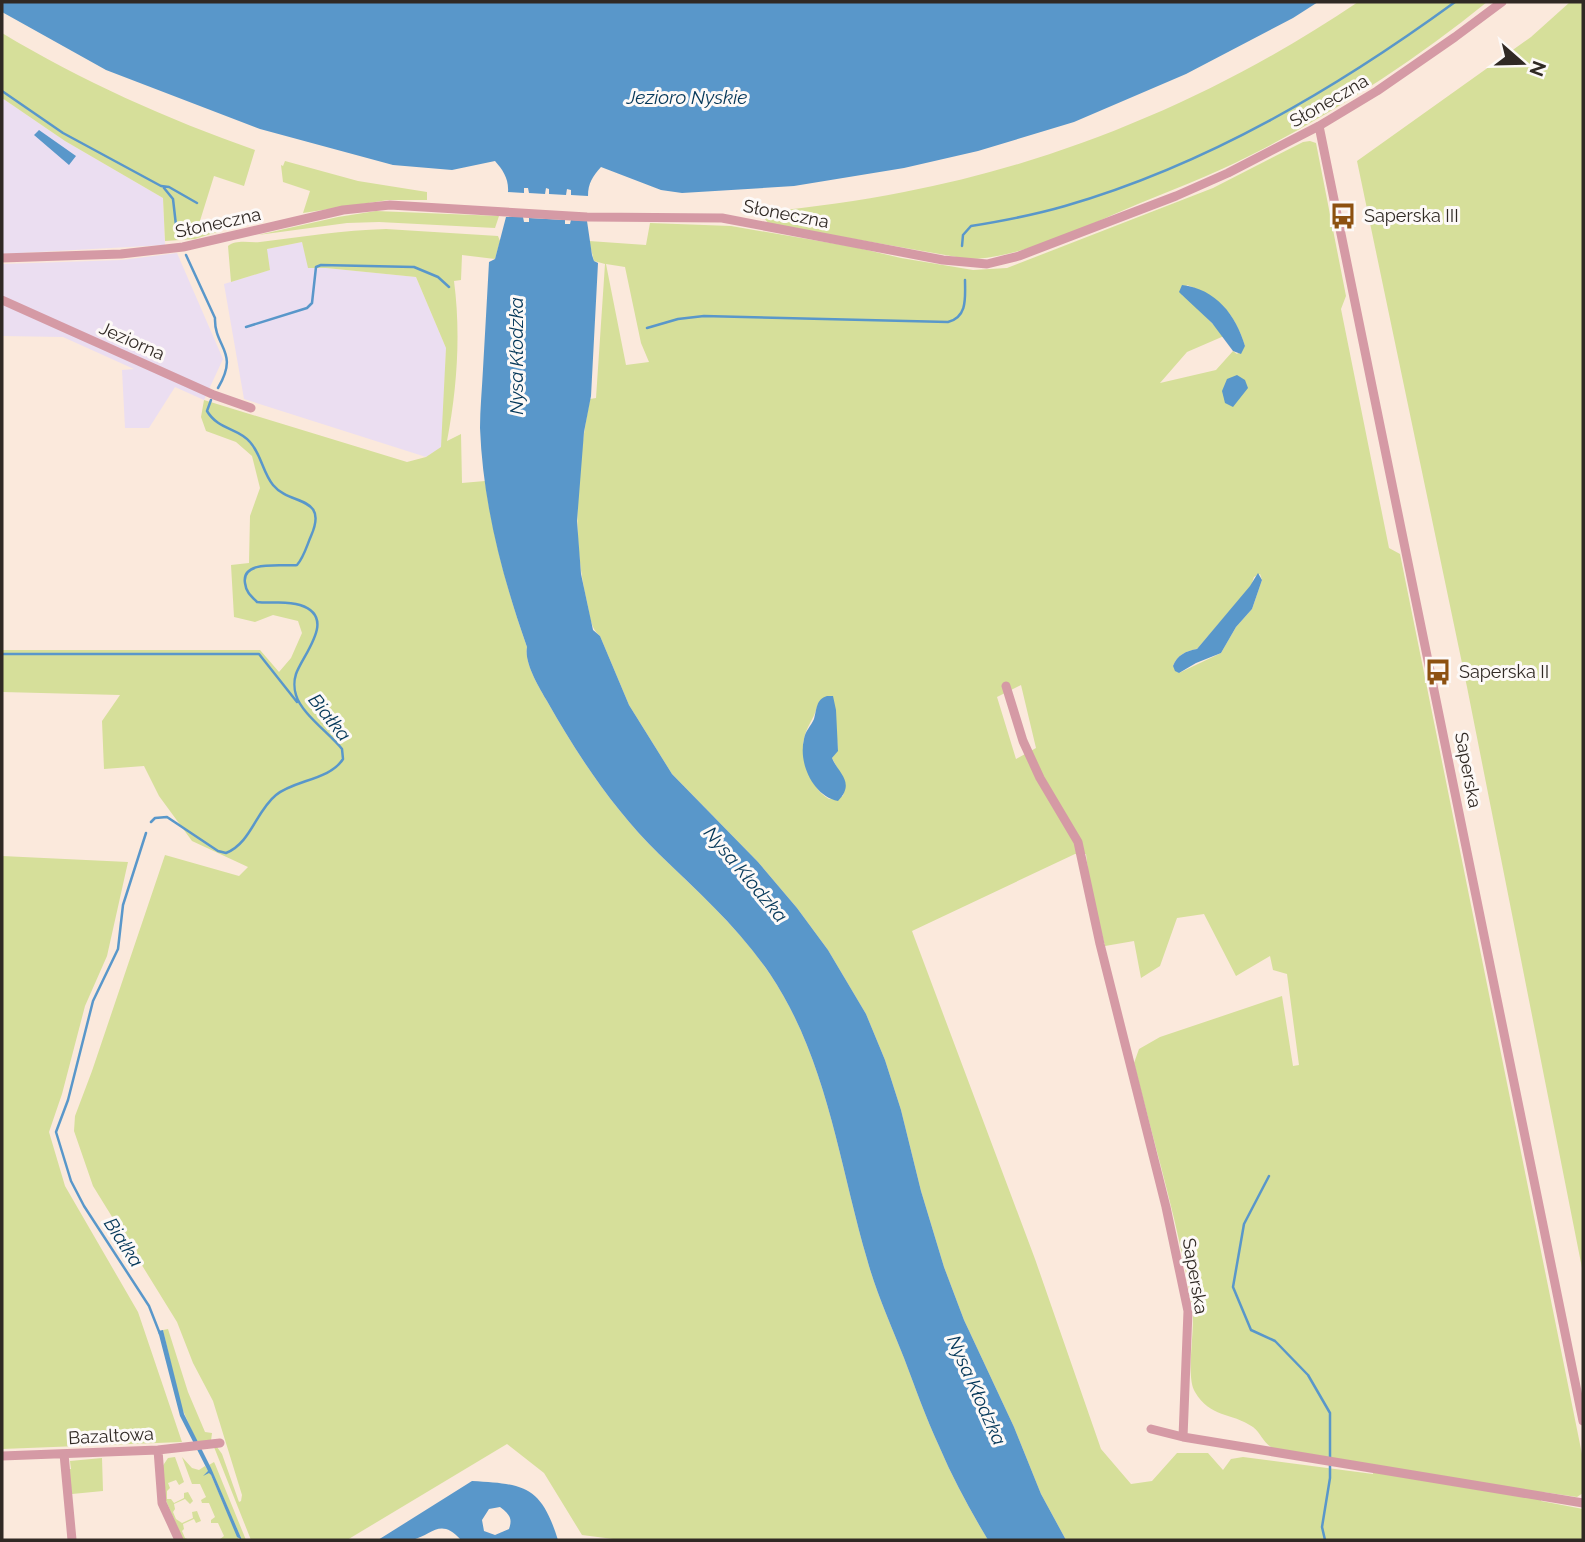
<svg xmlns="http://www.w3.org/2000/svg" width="1585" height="1542" font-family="Raleway,sans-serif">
<rect width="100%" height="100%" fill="#fbe9dc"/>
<path fill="#ebdef1" d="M2 98 65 141 163 198 165 245 2 254Z
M302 242 309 268H326L416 277 446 348 442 447 426 457 244 399 224 284 270 270 266 249Z
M177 253 223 359 204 400 175 387 149 428H125L122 370 134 369 63 337 2 336 3 264 122 260Z"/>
<path fill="#d6df9a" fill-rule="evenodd" d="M1358 2H1487C1414 61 1334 113 1251 155 1210 176 1166 192 1124 210 1078 230 1017 259 968 259L769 224 764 218 767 212C813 207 859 201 904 192 1066 161 1222 94 1358 2Z
M1570 2H1583L1582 1268 1467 687 1357 161 1531 37Z
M2 33C82 81 167 119 255 150L244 186 214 176 199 224 220 231 195 239 165 241 163 198 65 141 2 98Z
M1310 141 1316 143 1346 296 1341 309 1389 548 1400 554 1583 1459V1493L1577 1497 1543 1492 1541 1501 1583 1509V1540H1066L1041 1494 1014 1427 964 1320 944 1267 921 1191 901 1110 885 1060 866 1014 828 950 797 908 758 862 672 774 629 705 600 636C590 628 590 615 587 602 571 535 577 466 590 399L596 398 605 264 594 261 589 241 646 245 650 223 731 226 854 247 901 258 973 270 1007 268 1213 188 1303 142ZM606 264 625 267 641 343 649 362 626 365ZM1187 285C1219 297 1235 313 1245 346L1237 354 1233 351 1216 370 1160 383 1187 352 1224 336 1194 304 1182 295ZM1260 574 1262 580 1252 609 1236 627 1221 653 1179 673 1173 666C1177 655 1186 651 1197 649L1251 586 1254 577ZM1021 685 1036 748 1016 759 997 697ZM817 707 837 740 838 750 832 758 845 782 843 796 829 799C812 790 799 758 804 739 806 727 814 719 817 707ZM1075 854H1086L1090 887 1105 946 1134 941 1141 978 1160 966 1177 918 1204 914 1236 976 1270 956 1273 970 1287 974 1299 1065 1293 1066 1282 996 1160 1037 1139 1049 1134 1063C1154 1144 1179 1225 1192 1307 1196 1329 1185 1376 1195 1392 1210 1418 1231 1412 1253 1427 1262 1434 1261 1441 1274 1449L1374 1465 1373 1474 1243 1457 1231 1459 1223 1470 1208 1453H1177L1152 1481 1131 1484 1101 1449 1035 1259 912 931Z
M285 161 358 181 427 192V200H388L303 213 310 191 283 182 281 165 283 166Z
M376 211 499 216 495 228 379 222 347 223 258 235 338 217Z
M386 229 498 236 500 241 495 259 462 255 461 280 454 281C461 334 457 389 447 441L461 434 462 483 485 481C493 538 508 593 527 647 524 663 539 687 547 701 578 756 614 810 659 854 699 893 739 928 770 974 827 1059 839 1163 867 1259 876 1292 891 1325 904 1358 915 1387 926 1418 939 1446 953 1479 970 1510 988 1540H621L582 1535 544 1473 507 1444 347 1540H251L214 1447H217L222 1454 239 1502 241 1501 242 1495 213 1401 193 1363 177 1322 93 1186 74 1131 75 1116 92 1071 165 855 239 876 248 867 192 841 159 796 144 766 104 769 102 721 120 695 2 692V650H260L279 672 291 658 302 633 298 621 273 615 255 622 234 617 231 565 249 563 250 516 260 488 252 456 236 442 206 431 201 417 204 400 407 462 426 457 441 447 446 348 416 277 326 268H308L302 242 267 249 270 270 231 282 228 246C237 239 249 243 260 242 302 237 343 230 386 229Z
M2 856 128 862 107 956 85 1006 62 1094 49 1132 65 1186 138 1312 182 1442 2 1449Z
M168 1329 188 1392 205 1432 212 1433 211 1441 197 1442 181 1406 163 1330Z
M175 1457 184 1482 179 1485 176 1480 168 1483 170 1488 167 1491V1499H171L174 1503 184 1498V1493L188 1492 193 1501 190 1504 185 1499 174 1504 175 1509 173 1512 176 1519 182 1523 193 1518 192 1512 197 1511 201 1521 196 1523 194 1519 183 1524 184 1529 182 1531 185 1538 190 1540H183L164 1496 162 1467 168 1458Z
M182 1457 192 1468 199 1470 205 1466 211 1475 239 1540H219L224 1536 218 1523H211V1520L215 1517 209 1503H202L201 1500 206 1497 200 1484H192Z
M102 1458 103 1491 72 1494 68 1469H71L70 1461Z
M214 1462 215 1464 246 1540H242L209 1465Z"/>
<path fill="#5997ca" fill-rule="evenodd" d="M2 2H1318L1293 18 1186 74 1074 122 978 151 904 168 794 186 682 193 661 190 601 167C593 176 588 183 588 196L571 195V190L567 189 566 195 549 194V189L546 188 545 194 529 193 528 188H524V193L508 192C509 179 503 170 495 161L452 170 393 165 260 129 106 70 2 12Z
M39 130 76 156 69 165 34 135Z
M506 217H523L524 222H529V218L565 220V224H570L571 220 587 221 592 255 594 261 598 263 591 396 584 432 577 521 581 574 593 630 600 636 629 705 672 774 758 862 797 908 828 950 866 1014 885 1060 901 1110 921 1191 944 1267 964 1320 1014 1427 1041 1494 1066 1540H988C970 1510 953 1479 939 1446 926 1418 915 1387 904 1358 891 1325 876 1292 867 1259 839 1163 827 1059 770 974 738 927 699 893 659 854 614 810 578 756 547 701 539 687 524 663 527 647 502 576 483 504 480 428 480 409 482 389 483 369 485 334 487 298 489 262L495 259Z
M1182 285C1216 289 1236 315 1245 346L1241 354 1233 351 1212 323 1182 295 1179 292Z
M1237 375 1245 380 1248 388 1233 407 1225 403 1222 391 1227 379Z
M1258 573 1262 580 1252 609 1236 627 1221 653 1196 663 1179 673 1175 671 1173 666C1177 655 1186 651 1197 649L1250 586Z
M827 696H833L836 710 838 751 832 758C838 773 856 782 838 801 813 796 798 763 804 739 805 731 811 726 814 719 817 709 816 699 827 696Z
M163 1330 184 1414 211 1468 242 1540 237 1537 211 1475 209 1473 203 1476 208 1471 180 1416 158 1331Z
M472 1481C525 1484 541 1486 558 1540H461C440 1517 433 1535 412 1540 401 1542 388 1540 378 1540ZM500 1507C509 1514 513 1518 509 1529L495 1535 484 1531 482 1520 489 1509Z"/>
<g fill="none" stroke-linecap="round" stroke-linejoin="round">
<path stroke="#5997ca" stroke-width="2.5" d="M2 91 63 133 161 186 169 187 197 203
M164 188 173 199 177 234
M962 246 963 235 971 226C1002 221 1034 215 1065 206 1207 165 1337 88 1455 2
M186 255 215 318C214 348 240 351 218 388
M246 327 307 308 312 303 316 267 321 265 414 267 438 277 449 287
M647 328 678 319 704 316 948 322C968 317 965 297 965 280
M2 654H259L297 702
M151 822 155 818 167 817 218 851 226 853C251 843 256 811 276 795 294 780 330 780 343 759L342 749C329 733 301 713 296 695 294 689 294 680 296 674 303 654 338 617 300 605 285 600 272 604 257 602 251 596 246 592 245 583 241 559 284 567 297 565 304 557 307 545 311 536 329 495 290 506 273 485 263 473 261 454 250 442 239 428 218 430 207 411L211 400
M146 833 123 905 118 949 93 1001 68 1100 56 1132 71 1181 84 1206 149 1306 160 1334
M1269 1176 1244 1224 1233 1287 1251 1330 1275 1341 1308 1375 1330 1413V1478L1322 1527 1325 1540"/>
<path stroke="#d59aa5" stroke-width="9" d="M1319 126 1583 1421
M2 258 121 254 183 247 343 210 390 205 587 217 722 218 943 260 987 264 1019 256 1176 196 1228 173 1319 126 1377 91 1455 37 1502 2
M2 300 214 395 251 408
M1006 686 1023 741 1040 778 1078 842 1100 944 1166 1207 1188 1311 1183 1437
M1151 1429 1183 1437 1583 1503
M158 1450 162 1503 179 1540
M64 1454 72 1540
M2 1456 158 1450 220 1443"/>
</g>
<defs>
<g id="bus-bare" transform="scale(2.1)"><path d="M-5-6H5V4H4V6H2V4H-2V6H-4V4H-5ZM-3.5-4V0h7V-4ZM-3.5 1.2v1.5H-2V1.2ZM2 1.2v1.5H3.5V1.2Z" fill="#8d5110" stroke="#fdf9f7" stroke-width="2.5" paint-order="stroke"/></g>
</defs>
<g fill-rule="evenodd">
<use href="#bus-bare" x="1343" y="216"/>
<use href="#bus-bare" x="1438" y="672"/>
</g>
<g text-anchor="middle" stroke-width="6" stroke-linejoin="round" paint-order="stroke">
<g font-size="18" fill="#302924" stroke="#fdf9f7">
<text transform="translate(1329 101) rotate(-30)" y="6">Słoneczna</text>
<text transform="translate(786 214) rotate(11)" y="6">Słoneczna</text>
<text transform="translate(218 223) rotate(-12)" y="6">Słoneczna</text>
<text transform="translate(132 341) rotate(24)" y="6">Jeziorna</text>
<text transform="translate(1468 770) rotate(79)" y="6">Saperska</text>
<text transform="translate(1195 1276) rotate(80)" y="6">Saperska</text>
<text transform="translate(111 1436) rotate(-3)" y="6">Bazaltowa</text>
</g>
<g font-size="18" fill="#302924" stroke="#fdf9f7" text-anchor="start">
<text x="1364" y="222">Saperska III</text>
<text x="1459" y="678">Saperska II</text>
</g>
<g font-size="19" font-style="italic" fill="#043759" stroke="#fdf9f7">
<text x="687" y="104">Jezioro Nyskie</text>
<text transform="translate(516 356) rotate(-90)" y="7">Nysa Kłodzka</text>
<text transform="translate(330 717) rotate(51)" y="7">Białka</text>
<text transform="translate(746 874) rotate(50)" y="7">Nysa Kłodzka</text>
<text transform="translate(124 1242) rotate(57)" y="7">Białka</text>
<text transform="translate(977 1390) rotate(66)" y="7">Nysa Kłodzka</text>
</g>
</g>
<rect width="1585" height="1542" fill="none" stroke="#302924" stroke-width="7"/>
<g transform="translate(1522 63) rotate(110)" stroke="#fdf9f7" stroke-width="5" paint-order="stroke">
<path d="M0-5L12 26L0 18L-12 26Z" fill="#302924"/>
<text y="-10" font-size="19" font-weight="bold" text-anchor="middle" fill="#302924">N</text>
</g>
</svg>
